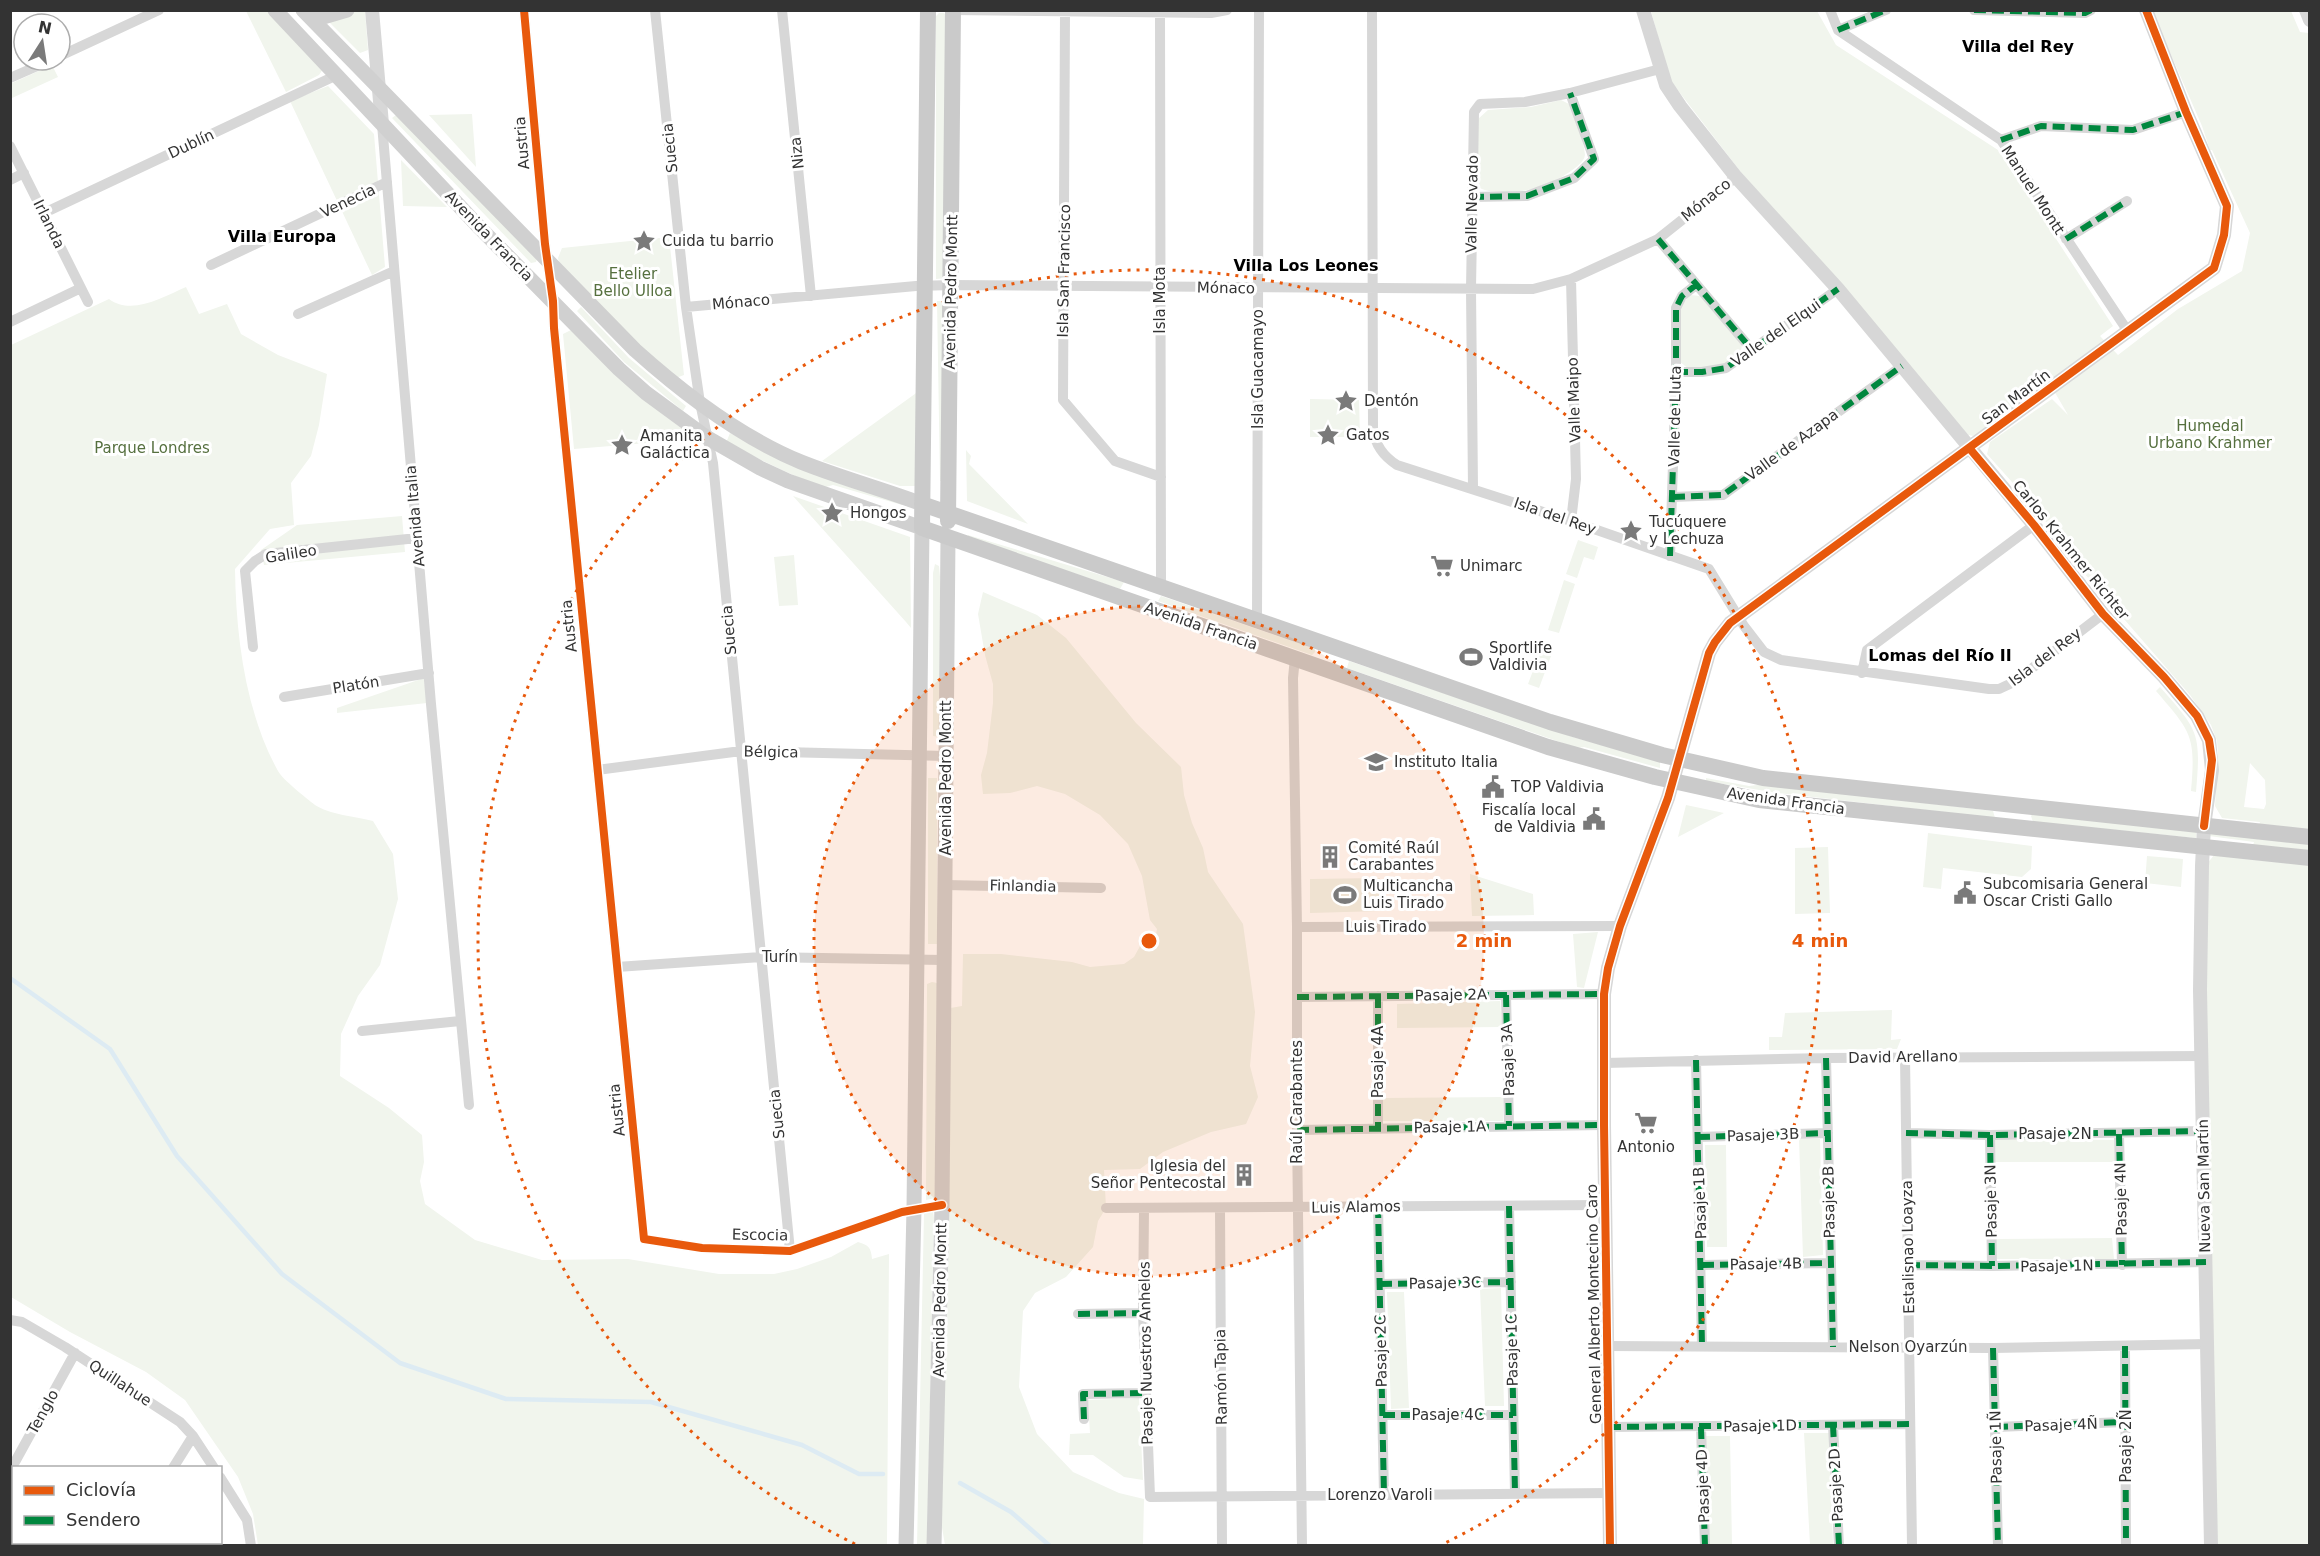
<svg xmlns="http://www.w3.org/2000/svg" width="2320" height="1556" font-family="'DejaVu Sans',sans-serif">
<rect width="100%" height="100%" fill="#fff"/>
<path fill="#f1f5ed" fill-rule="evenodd" d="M246 11H268L323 69 319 75 286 92Z
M318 11H365L368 50 360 53Z
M1651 11H1817L1836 45 1998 150 2113 326 2100 336 2118 355 2178 309 2242 271 2250 233 2212 150H2210L2202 126 2152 11H2291L2300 32 2309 33V1545H2216L2207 1104V864L2214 855 2249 859 2254 842 2209 836V832L2255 837 2260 822 2222 818 2215 806 2218 754 2217 741 2211 725 2190 695 2077 565 2037 510 1987 454 1990 442 2052 399 2068 415 2050 384 1974 436 1968 435 1740 171 1670 80ZM2250 763 2265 780 2266 804 2264 809 2244 807Z
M939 13H944L948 17 947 278 936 279V16Z
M52 65 58 77 12 98 10 84Z
M328 86 374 134 385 267 372 275 290 101Z
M1561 100 1571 105C1574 115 1585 145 1585 155 1584 169 1540 189 1527 190 1513 192 1488 195 1477 186L1478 119 1488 110 1531 107Z
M472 114 476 167 429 115Z
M396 115 537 259 536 262 531 263 392 118Z
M401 160 447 207 403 206Z
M669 237 684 375 673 379 560 267 558 258 562 248Z
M186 287 199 314 227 304 241 334 278 355 327 374 319 425 311 456 291 483 294 525 270 529 235 569C236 636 245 711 278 771 283 780 306 798 315 805 328 814 357 817 373 821L393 854 398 899 380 965 358 996 341 1034 340 1076 389 1108 422 1135 424 1162 420 1181 425 1204 475 1240 542 1260 628 1259 719 1274H774L797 1269 831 1257 858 1242C869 1245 871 1248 872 1259L889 1254 887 1545H258L253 1514 238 1477 185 1400 146 1372 70 1332 11 1297V345L109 299C132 316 163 297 186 287Z
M1690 295 1700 296 1742 344 1741 352 1722 366 1689 369 1680 362V307Z
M937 301H946L942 481H940Z
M581 307 629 358 686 406 683 411 624 362 577 311Z
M573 329 697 439 574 449 563 334Z
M919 391 915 486H900L822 461Z
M1310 399 1359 400 1360 437H1310Z
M730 433 784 462 903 503 902 505 833 485 822 488 780 469 726 443Z
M966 450 971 456 969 464 1028 524 967 501Z
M793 496 910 537 911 628 906 622Z
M402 516 405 552 264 565 261 550 297 525Z
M968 535 1124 582 1120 589 968 537Z
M1578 540 1598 547 1594 560 1584 557 1577 578 1566 574Z
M794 555 798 605 779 606 774 557Z
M935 564 939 566 943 609 940 737 933 736V573Z
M1564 580 1575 584 1559 633 1548 630Z
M983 592 1037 615 1066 638 1136 723 1181 767 1184 795 1192 823 1203 848 1208 872 1243 924 1255 1012 1250 1066 1258 1097 1246 1124 1211 1132 1163 1152 1140 1169 1104 1170 1106 1208 1098 1221 1093 1247 1066 1277 1035 1293 1023 1311 1019 1387 1037 1434 1073 1472 1119 1493 1144 1499 1143 1545H945L939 1510 945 1009 962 1006 963 954H1001L1072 962 1090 967 1124 964 1134 957 1144 939 1156 934 1157 929 1150 920 1142 876 1128 844 1100 815 1065 794 1037 786 1010 793 983 794 981 775 987 753 993 703V684L985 655 978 614Z
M1161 596 1315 649V652L1312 655 1158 601Z
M1540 652 1551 656 1539 688 1528 684Z
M1349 661 1576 738 1660 761V768L1584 747 1577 748 1347 668Z
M424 678 427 703 337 713V708Z
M2160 687C2199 731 2201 733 2196 792L2191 791C2196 735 2191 732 2156 691Z
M928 778H937V944H928Z
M1706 778 1749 786 1765 784 1993 811 1995 818 1777 793 1706 781Z
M1686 805 1724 813 1678 837Z
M2033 813 2197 830 2196 838 2033 822 2031 816Z
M1928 833 2032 846 2031 869 2022 877 1943 868 1941 889 1923 887Z
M1828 847 1830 913 1795 914V848Z
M2147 856 2183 859 2181 887 2145 883Z
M1470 874 1533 894 1534 915 1472 916Z
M1380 878 1381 911 1310 913V879Z
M1598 932 1584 988 1577 987 1573 934Z
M932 982 937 983 935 1198 926 1200 927 984Z
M1500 1001 1502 1027 1397 1028V1004Z
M1892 1010 1891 1040 1901 1039 1897 1049 1769 1050V1037H1782L1785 1013Z
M1503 1097V1121H1383V1098Z
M1799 1139H1820L1823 1255 1803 1257Z
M1994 1139 2114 1140 2115 1162H1995Z
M1705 1145H1726L1727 1247H1707Z
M927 1210 933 1211 934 1218 927 1545 917 1546 924 1214Z
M2112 1238 2114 1259H1996V1239Z
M1501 1288 1504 1406H1485L1480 1289Z
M1387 1292H1404L1409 1408 1391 1409Z
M1139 1398 1143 1480 1124 1477 1093 1455H1069L1070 1434 1090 1433 1088 1400Z
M1804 1433H1829L1833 1545H1810Z
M1706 1436H1730L1732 1545H1708Z"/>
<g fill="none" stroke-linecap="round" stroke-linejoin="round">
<path stroke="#ddebf3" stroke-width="4.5" d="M10 978 110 1049 177 1156 282 1274 400 1363 506 1399 651 1402 802 1445 859 1474H883
M960 1483 1011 1512 1050 1546"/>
<path stroke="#d7d7d7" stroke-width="10" d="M524 10 545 244 553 301 554 328 644 1239 702 1248 790 1251 902 1212 942 1205
M655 10 686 307 700 403 713 463 790 1251
M782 10 811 296
M953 10 1211 13 1227 10
M1372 10 1373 429C1375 445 1383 456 1397 465L1571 521 1709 569 1744 626 1764 652 1781 660 1989 689H1999L2014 682 2103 614
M1830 10 1838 30 2001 140 2127 330
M1974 10 2085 13 2091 10
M1065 13 1063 400 1115 461 1161 477
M1160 13 1161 587
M1838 30 1886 10
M60 56 159 10
M10 78 51 60
M382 124 431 704 469 1105
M2001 140 2041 126 2133 130 2186 112
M10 146 88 302
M10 180 24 173
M1472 197 1527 196 1574 178 1594 159 1570 93
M44 213 337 75
M1658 239 1752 350
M2066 239 2127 201
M211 265 387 182
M1571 279 1576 479 1571 521
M686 307 916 286 952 285 1533 289 1571 279 1658 239 1736 177
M298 314 394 271
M10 322 81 288
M1676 372H1702L1726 368 1838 289
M1473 489 1471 289 1474 112 1480 104 1525 102 1570 93 1660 69
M1673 497 1723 495 1902 366
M1670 556 1676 372V308L1682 296 1696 285
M1257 620 1259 10
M253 647 245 571 255 561 266 554 417 538
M1295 658 1293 678 1297 927V1130L1302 1546
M1862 673 1867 650 2034 525
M284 697 429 673
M597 770 741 751 946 756
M945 885 1101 888
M1297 927 1620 926
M617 967 761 957 943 960
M1506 995 1509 1126
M1378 996V1129
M1297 997 1604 994
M362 1031 460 1021
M1905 1057 1912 1546
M1826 1058 1833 1347
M1696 1060 1702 1346
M1604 1063 1826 1058 2202 1056
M1297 1130 1604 1125
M1906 1133 1990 1135 2204 1131
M2119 1134 2122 1265
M1990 1135 1992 1266
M1698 1137 1828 1133
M1378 1206 1384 1495
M1509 1206 1515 1493
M1106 1208 1605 1205
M1144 1209 1143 1313 1150 1497 1610 1493
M1220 1209 1222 1546
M1702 1265 1830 1263
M1908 1265 1992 1266 2206 1262
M1380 1284 1511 1282
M1078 1314 1143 1313
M10 1320 22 1322 65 1347 180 1422 193 1436 214 1468
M1608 1346 1993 1348 2208 1344
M2125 1346 2126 1546
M1993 1348 1998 1546
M1383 1415H1513
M1084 1419 1083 1394 1145 1393
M1833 1425 1839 1546
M1609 1427 1910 1424
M1701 1427 1705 1546
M1996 1427 2125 1422
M173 1468 193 1436
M10 1471 75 1353
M220 1477 247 1520 251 1546
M121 1546 123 1542"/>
<path stroke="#d7d7d7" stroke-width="14" d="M372 10 382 124
M1643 10 1666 85 1680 106 1736 177 1838 289 1902 366 2034 525 2103 614 2164 677 2197 716 2209 740 2212 770 2204 826 2202 866 2200 990 2211 1546
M2306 10 2310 20
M1610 1546 1604 1125V994L1608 968 1620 926 1668 798 1709 653 1715 642 1730 623 2214 268 2224 235 2227 206 2186 112 2146 10"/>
<path stroke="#d0d0d0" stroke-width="15" d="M275 10 480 228 619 369 646 393 706 437 760 468 788 481 922 528 914 1209 906 1546
M303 10 635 350C684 394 740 437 801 462 841 478 882 489 922 504
M313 20 347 10
M934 1546 942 1205 948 537"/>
<path stroke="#cacaca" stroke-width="16" d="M928 10 922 528 1548 747 1655 777 1759 800 2310 858
M922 504 1550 722 1662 755 1763 778 2310 837
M948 521 953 10"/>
<path stroke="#00873e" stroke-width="6" stroke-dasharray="12 6" stroke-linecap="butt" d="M1974 10 2085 13 2091 10
M1838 30 1886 10
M2001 140 2041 126 2133 130 2186 112
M1472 197 1527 196 1574 178 1594 159 1570 93
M1658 239 1752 350
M2066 239 2127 201
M1676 372H1702L1726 368 1838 289
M1673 497 1723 495 1902 366
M1670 556 1676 372V308L1682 296 1696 285
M1506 995 1509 1126
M1378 996V1129
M1297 997 1604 994
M1826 1058 1833 1347
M1696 1060 1702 1346
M1297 1130 1604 1125
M1906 1133 1990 1135 2204 1131
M2119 1134 2122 1265
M1990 1135 1992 1266
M1698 1137 1828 1133
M1378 1206 1384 1495
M1509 1206 1515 1493
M1702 1265 1830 1263
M1908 1265 1992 1266 2206 1262
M1380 1284 1511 1282
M1078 1314 1143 1313
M2125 1346 2126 1546
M1993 1348 1998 1546
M1383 1415H1513
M1084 1419 1083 1394 1145 1393
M1833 1425 1839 1546
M1609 1427 1910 1424
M1701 1427 1705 1546
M1996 1427 2125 1422"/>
<g stroke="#fff" stroke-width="11">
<path id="cycleway" d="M524 10 545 244 553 301 554 328 644 1239 702 1248 790 1251 902 1212 942 1205
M1970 449 2034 525 2103 614 2164 677 2197 716 2209 740 2212 760 2204 826
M1610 1546 1604 1125V994L1608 968 1620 926 1668 798 1709 653 1715 642 1730 623 2214 268 2224 235 2227 206 2186 112 2146 10"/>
</g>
<use href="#cycleway" stroke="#e8590c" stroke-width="8"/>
</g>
<circle cx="1149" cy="941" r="335" fill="#e8590c" fill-opacity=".12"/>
<g fill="none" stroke="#e8590c" stroke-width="3" stroke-dasharray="3 6">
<circle cx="1149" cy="941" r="335"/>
<path d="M855 1544A671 671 0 1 1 1443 1544"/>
</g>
<defs>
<g id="sight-bare" transform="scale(1.8)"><path d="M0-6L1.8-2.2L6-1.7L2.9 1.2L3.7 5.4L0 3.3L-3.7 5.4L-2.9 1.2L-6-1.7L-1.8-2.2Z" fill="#7a7a7a" stroke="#fff" stroke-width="2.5" paint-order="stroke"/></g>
<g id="supermarket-bare" transform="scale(1.8)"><path d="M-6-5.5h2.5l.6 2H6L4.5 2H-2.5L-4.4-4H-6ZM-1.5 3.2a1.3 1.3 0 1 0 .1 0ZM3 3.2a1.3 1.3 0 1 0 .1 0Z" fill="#7a7a7a" stroke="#fff" stroke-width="2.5" paint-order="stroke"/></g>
<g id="stadium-bare" transform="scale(1.8)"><path d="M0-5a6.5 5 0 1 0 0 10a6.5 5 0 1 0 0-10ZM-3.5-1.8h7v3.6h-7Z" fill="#7a7a7a" stroke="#fff" stroke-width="2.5" paint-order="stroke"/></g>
<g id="school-bare" transform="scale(1.8)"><path d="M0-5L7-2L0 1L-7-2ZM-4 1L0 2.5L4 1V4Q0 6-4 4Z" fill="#7a7a7a" stroke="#fff" stroke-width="2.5" paint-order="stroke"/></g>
<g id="civic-bare" transform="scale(1.8)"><path d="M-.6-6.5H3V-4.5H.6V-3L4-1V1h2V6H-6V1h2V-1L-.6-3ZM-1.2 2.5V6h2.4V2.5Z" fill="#7a7a7a" stroke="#fff" stroke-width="2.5" paint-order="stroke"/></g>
<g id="building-bare" transform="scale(1.8)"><path d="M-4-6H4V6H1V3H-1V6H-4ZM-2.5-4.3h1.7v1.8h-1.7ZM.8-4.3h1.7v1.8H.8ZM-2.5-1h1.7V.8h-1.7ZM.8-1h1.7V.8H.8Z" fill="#7a7a7a" stroke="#fff" stroke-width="2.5" paint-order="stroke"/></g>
</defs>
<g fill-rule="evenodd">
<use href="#sight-bare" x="644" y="241"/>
<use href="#sight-bare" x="1346" y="401"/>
<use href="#sight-bare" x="1328" y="435"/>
<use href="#sight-bare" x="622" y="445"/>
<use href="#sight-bare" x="832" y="513"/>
<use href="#sight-bare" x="1631" y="531"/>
<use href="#supermarket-bare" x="1442" y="566"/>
<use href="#stadium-bare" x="1471" y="657"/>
<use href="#school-bare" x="1376" y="762"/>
<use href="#civic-bare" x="1493" y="787"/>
<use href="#civic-bare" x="1594" y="819"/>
<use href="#building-bare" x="1330" y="857"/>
<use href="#civic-bare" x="1965" y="893"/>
<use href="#stadium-bare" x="1345" y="895"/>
<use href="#supermarket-bare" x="1646" y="1123"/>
<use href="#building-bare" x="1244" y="1175"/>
</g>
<g text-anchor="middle" stroke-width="6" stroke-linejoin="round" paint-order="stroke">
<g font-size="15" fill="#333" stroke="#fff">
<text transform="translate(522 143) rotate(-95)" y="5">Austria</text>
<text transform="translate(191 144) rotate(-25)" y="5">Dublín</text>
<text transform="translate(670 148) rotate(-96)" y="5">Suecia</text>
<text transform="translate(797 153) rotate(-96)" y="5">Niza</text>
<text transform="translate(2033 190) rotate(57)" y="5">Manuel Montt</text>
<text transform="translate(1706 200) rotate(-39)" y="5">Mónaco</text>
<text transform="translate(348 201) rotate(-25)" y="5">Venecia</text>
<text transform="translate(1472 204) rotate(-89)" y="5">Valle Nevado</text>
<text transform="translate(49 224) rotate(64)" y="5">Irlanda</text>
<text transform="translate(489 236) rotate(46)" y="5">Avenida Francia</text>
<text transform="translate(1064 271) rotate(-89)" y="5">Isla San Francisco</text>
<text transform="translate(1226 288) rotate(1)" y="5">Mónaco</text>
<text transform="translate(951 292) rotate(-89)" y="5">Avenida Pedro Montt</text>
<text transform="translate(1160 300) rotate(-90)" y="5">Isla Mota</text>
<text transform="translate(741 302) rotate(-5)" y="5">Mónaco</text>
<text transform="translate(1776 333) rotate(-35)" y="5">Valle del Elqui</text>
<text transform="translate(1258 369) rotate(-90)" y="5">Isla Guacamayo</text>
<text transform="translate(2016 397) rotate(-37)" y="5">San Martín</text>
<text transform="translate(1574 400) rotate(-92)" y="5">Valle Maipo</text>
<text transform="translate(1675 416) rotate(-89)" y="5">Valle de Lluta</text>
<text transform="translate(1792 445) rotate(-36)" y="5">Valle de Azapa</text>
<text transform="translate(415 516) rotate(-95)" y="5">Avenida Italia</text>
<text transform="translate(1555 516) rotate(19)" y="5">Isla del Rey</text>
<text transform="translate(2071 550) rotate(51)" y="5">Carlos Krahmer Richter</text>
<text transform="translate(291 554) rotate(-9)" y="5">Galileo</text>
<text transform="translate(569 626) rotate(-96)" y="5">Austria</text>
<text transform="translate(1201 626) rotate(19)" y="5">Avenida Francia</text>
<text transform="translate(729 630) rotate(-95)" y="5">Suecia</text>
<text transform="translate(2045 657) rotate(-37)" y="5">Isla del Rey</text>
<text transform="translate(356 685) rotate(-9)" y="5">Platón</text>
<text transform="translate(771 752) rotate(1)" y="5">Bélgica</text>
<text transform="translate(946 778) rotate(-90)" y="5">Avenida Pedro Montt</text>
<text transform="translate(1786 801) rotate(8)" y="5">Avenida Francia</text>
<text transform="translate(1023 886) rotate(1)" y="5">Finlandia</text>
<text x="1386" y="932">Luis Tirado</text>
<text x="780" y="962">Turín</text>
<text transform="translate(1451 995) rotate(-1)" y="5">Pasaje 2A</text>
<text transform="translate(1903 1057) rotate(-1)" y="5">David Arellano</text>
<text transform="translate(1508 1060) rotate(-92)" y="5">Pasaje 3A</text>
<text transform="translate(1378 1062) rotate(-90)" y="5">Pasaje 4A</text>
<text transform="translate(1297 1102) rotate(-90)" y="5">Raúl Carabantes</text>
<text transform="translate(617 1110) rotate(-96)" y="5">Austria</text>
<text transform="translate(777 1114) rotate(-96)" y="5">Suecia</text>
<text transform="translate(1450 1127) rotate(-1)" y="5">Pasaje 1A</text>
<text x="2055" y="1139">Pasaje 2N</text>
<text transform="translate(1763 1135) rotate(-2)" y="5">Pasaje 3B</text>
<text transform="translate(2204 1186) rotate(-91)" y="5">Nueva San Martín</text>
<text transform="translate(2121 1199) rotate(-91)" y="5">Pasaje 4N</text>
<text transform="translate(1991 1201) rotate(-91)" y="5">Pasaje 3N</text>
<text transform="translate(1829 1202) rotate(-91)" y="5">Pasaje 2B</text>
<text transform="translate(1700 1203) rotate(-92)" y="5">Pasaje 1B</text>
<text transform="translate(1356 1207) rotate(-1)" y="5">Luis Alamos</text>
<text transform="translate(760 1235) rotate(1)" y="5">Escocia</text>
<text transform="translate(1908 1247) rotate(-91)" y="5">Estalisnao Loayza</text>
<text transform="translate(1766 1264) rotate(-1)" y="5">Pasaje 4B</text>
<text transform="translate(2057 1266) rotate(-1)" y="5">Pasaje 1N</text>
<text transform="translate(1445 1283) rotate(-1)" y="5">Pasaje 3C</text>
<text transform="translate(940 1300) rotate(-89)" y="5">Avenida Pedro Montt</text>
<text transform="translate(1594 1304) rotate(-91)" y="5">General Alberto Montecino Caro</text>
<text x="1908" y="1352">Nelson Oyarzún</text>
<text transform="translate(1512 1350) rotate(-91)" y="5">Pasaje 1C</text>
<text transform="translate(1381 1351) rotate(-91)" y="5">Pasaje 2C</text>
<text transform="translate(1146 1353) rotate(-91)" y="5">Pasaje Nuestros Anhelos</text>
<text transform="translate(1221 1377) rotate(-91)" y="5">Ramón Tapia</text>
<text transform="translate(120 1383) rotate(33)" y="5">Quillahue</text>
<text transform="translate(43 1412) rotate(-61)" y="5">Tenglo</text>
<text x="1448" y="1420">Pasaje 4C</text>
<text transform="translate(2061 1425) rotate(-2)" y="5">Pasaje 4Ñ</text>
<text transform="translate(1760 1426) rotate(-1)" y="5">Pasaje 1D</text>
<text transform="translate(2126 1446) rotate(-90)" y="5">Pasaje 2Ñ</text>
<text transform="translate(1996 1447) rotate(-91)" y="5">Pasaje 1Ñ</text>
<text transform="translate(1836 1485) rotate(-93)" y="5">Pasaje 2D</text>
<text transform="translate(1703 1486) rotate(-92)" y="5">Pasaje 4D</text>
<text x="1380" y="1500">Lorenzo Varoli</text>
</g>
<g font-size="15" fill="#333" stroke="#fff" text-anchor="start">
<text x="662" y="246">Cuida tu barrio</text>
<text x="1364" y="406">Dentón</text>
<text x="1346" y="440">Gatos</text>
<text x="640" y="441">Amanita<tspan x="640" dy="17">Galáctica</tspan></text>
<text x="850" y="518">Hongos</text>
<text x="1649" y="527">Tucúquere<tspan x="1649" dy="17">y Lechuza</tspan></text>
<text x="1460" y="571">Unimarc</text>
<text x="1489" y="653">Sportlife<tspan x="1489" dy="17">Valdivia</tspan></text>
<text x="1394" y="767">Instituto Italia</text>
<text x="1511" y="792">TOP Valdivia</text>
<text x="1576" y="815" text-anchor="end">Fiscalía local<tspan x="1576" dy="17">de Valdivia</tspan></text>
<text x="1348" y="853">Comité Raúl<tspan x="1348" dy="17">Carabantes</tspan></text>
<text x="1983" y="889">Subcomisaria General<tspan x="1983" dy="17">Oscar Cristi Gallo</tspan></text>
<text x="1363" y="891">Multicancha<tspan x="1363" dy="17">Luis Tirado</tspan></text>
<text x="1646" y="1152" text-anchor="middle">Antonio</text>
<text x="1226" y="1171" text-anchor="end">Iglesia del<tspan x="1226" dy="17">Señor Pentecostal</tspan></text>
</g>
<g font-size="15" fill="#56703f" stroke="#fff">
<text x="633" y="279">Etelier<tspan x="633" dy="17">Bello Ulloa</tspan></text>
<text x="2210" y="431">Humedal<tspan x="2210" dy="17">Urbano Krahmer</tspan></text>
<text x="152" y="453">Parque Londres</text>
</g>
<g font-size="16" font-weight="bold" fill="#000" stroke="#fff">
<text x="2018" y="52">Villa del Rey</text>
<text x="282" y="242">Villa Europa</text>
<text x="1306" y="271">Villa Los Leones</text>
<text x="1940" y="661">Lomas del Río II</text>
</g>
</g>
<circle cx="1149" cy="941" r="9" fill="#e8590c" stroke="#fff" stroke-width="3"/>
<g font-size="18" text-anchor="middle" font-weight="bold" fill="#e8590c" stroke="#fff" stroke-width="6" stroke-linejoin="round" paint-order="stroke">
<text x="1484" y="947">2 min</text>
<text x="1820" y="947">4 min</text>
</g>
<rect width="2320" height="1556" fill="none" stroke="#333333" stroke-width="24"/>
<rect x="12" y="1466" width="210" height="78" fill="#ffffff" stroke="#adadad" stroke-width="1.5"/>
<rect x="24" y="1486" width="30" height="9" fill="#e8590c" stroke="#adadad" stroke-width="1.5"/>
<text x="66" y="1496" font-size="18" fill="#333333">Ciclovía</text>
<rect x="24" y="1516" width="30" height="9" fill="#00873e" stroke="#adadad" stroke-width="1.5"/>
<text x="66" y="1526" font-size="18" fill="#333333">Sendero</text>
<g transform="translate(42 42) rotate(12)"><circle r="28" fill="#ffffff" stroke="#adadad" stroke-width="1.5"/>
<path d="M0-4.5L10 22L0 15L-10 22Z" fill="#7a7a7a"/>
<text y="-9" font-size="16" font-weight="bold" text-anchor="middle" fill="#333333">N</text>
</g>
</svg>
